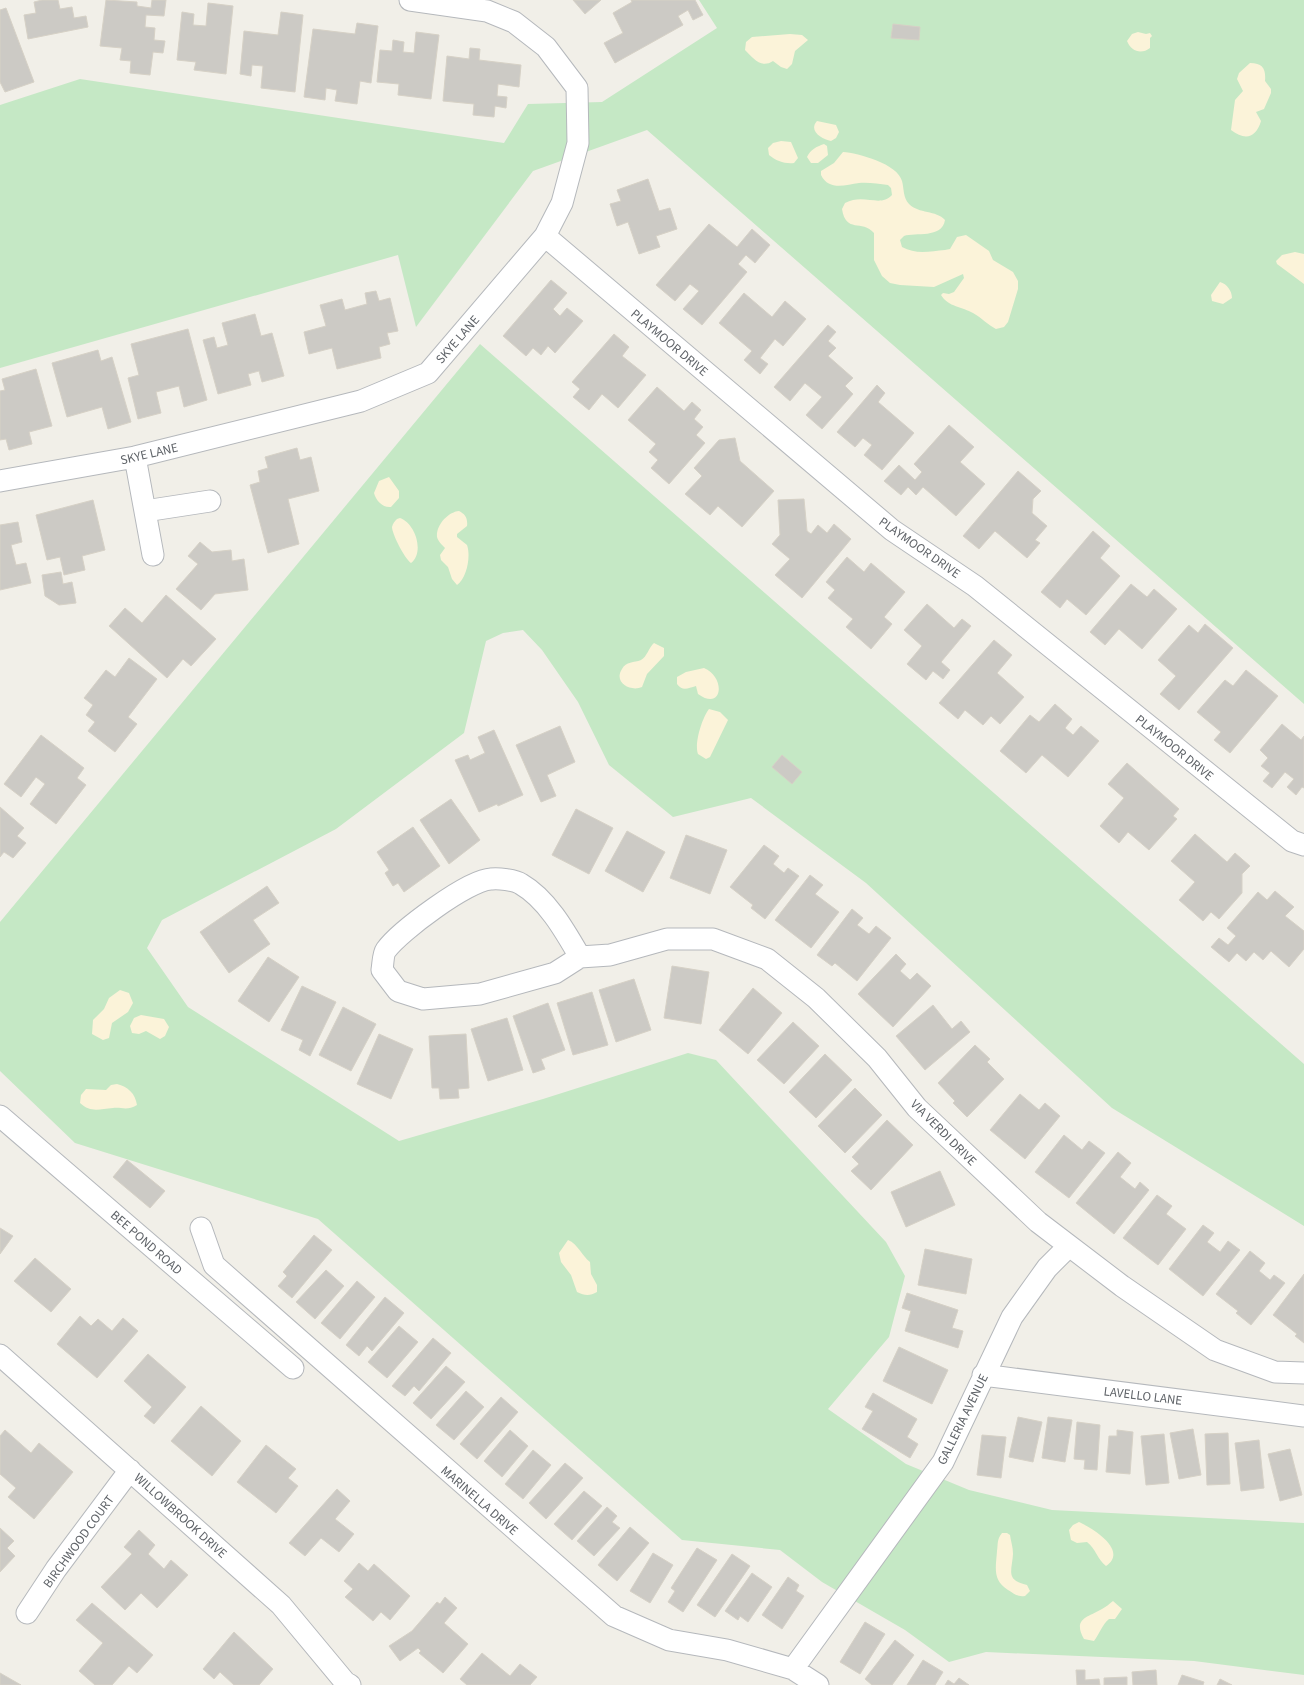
<svg xmlns="http://www.w3.org/2000/svg" width="1304" height="1685" font-family="'Source Sans 3',sans-serif">
<rect width="100%" height="100%" fill="#f1efe8"/>
<path fill="#c5e8c5" d="M699 0H1304V704L647 130 533 171 416 327 398 255 0 368V105L80 79 504 143 528 104 602 102 717 28Z
M480 344 1304 1064V1226L1112 1108 866 883 751 798 673 817 609 765 578 702 542 650 523 630 503 633 486 641 464 733 336 829 162 920 147 948 188 1007 399 1141 543 1099 688 1053 716 1060 886 1242 905 1276 889 1337 828 1409 906 1464 969 1490 1052 1510 1304 1523V1675L1194 1661 986 1652 949 1662 905 1630 822 1582 780 1550 682 1540 318 1219 75 1143 0 1071V922Z"/>
<path fill="#fbf3d9" d="M1138 32 1146 34 1150 33 1152 36 1150 38V48C1141 55 1131 51 1127 41L1132 34Z
M790 34 802 35 808 40 795 51 792 64 787 69 781 67 773 61C761 69 753 58 745 50L746 42 752 37Z
M1250 63C1263 63 1266 69 1265 81L1271 89V93L1264 109 1256 112 1261 121C1256 138 1245 141 1231 130L1235 100 1243 91 1237 79 1239 73Z
M817 121 836 125 839 132 836 138 831 141C822 139 808 131 817 121Z
M781 141 791 142 798 158 794 163C785 164 776 161 769 155L768 148 773 143Z
M824 144 827 146 828 155 818 163H811L807 157C811 149 816 147 824 144Z
M843 152C858 153 898 164 902 181 904 188 903 198 909 204 919 214 936 210 945 220 942 239 915 232 904 236L900 240 902 247C916 255 931 251 945 250L950 249 957 237 966 235 989 251 993 260 1013 272 1018 281V289L1008 322 1004 327 996 329C988 325 982 318 973 313 963 307 948 307 941 295L943 293 949 294 954 292 964 278 963 274 934 287 900 285 890 283 882 276 874 260V233C862 219 846 234 842 209L845 203C864 193 880 208 892 195L891 188 888 185C879 184 868 182 859 183 845 185 829 191 821 175V171L834 163Z
M1295 252 1304 254V284L1277 264 1276 261 1282 255Z
M1220 282C1227 284 1232 291 1232 298L1223 304 1212 301 1211 295Z
M389 477 399 491V498L391 507C383 508 376 501 374 493L379 481Z
M459 511C465 514 468 518 467 526L457 534V537L467 545C471 556 467 578 457 585L452 579 448 567 441 560 440 555 445 548C442 545 438 541 437 537 436 525 448 512 459 511Z
M400 518C415 523 425 552 411 563 405 559 392 534 392 527 393 523 395 521 397 519Z
M654 643 664 648V656L647 674 642 687C631 692 613 683 622 669 626 661 634 663 641 660 647 657 649 647 654 643Z
M704 668C726 677 723 712 698 694L696 686C688 688 683 692 677 684V677L686 672Z
M709 709 720 712 728 720 710 757 706 759 698 754C694 744 702 718 709 709Z
M120 990 129 993 133 1003 128 1012 112 1023 109 1038 103 1040 92 1034 93 1020 104 1009 109 998Z
M141 1015 164 1019 169 1027 165 1036 160 1039 146 1031 139 1034 132 1033 130 1026 134 1018Z
M117 1084C128 1087 135 1093 137 1105 127 1111 122 1107 113 1108 99 1109 91 1113 80 1103L81 1095 86 1089 106 1090 111 1085Z
M568 1240C578 1244 582 1256 590 1262L591 1274 597 1285V1292C590 1296 585 1296 577 1292L571 1275 561 1262 559 1253Z
M1079 1522C1092 1528 1129 1550 1106 1566 1097 1559 1096 1549 1087 1542L1077 1543 1071 1540 1069 1530 1073 1525Z
M1002 1533H1007L1010 1535C1011 1542 1013 1547 1013 1554 1012 1571 1005 1580 1027 1585L1030 1591 1025 1596C1017 1597 1015 1594 1008 1590 992 1580 996 1567 997 1551 998 1543 997 1539 1002 1533Z
M1113 1601 1122 1609 1115 1619H1109C1102 1625 1100 1633 1094 1641L1084 1639C1072 1618 1089 1617 1102 1609 1106 1607 1109 1604 1113 1601Z"/>
<path fill="#cccac5" stroke="#d6d1c6" d="M42 0H58L60 9 72 7 74 18 86 16 88 27 28 39 24 15 36 13 34 2Z
M106 0 137 2V6L151 8 152 0H166L164 16 146 15 145 27 155 28 154 40 165 41 163 53 153 52 150 75 130 73 131 61 120 60 122 48 100 46Z
M573 0H601L585 14Z
M631 0H695L703 15 693 20 688 10 678 16 683 25 615 63 604 43 623 33 613 13 632 2Z
M208 3 233 6 226 74 194 70 196 62 177 60 182 12 194 14 193 25 206 26Z
M6 8 34 82 5 92 0 82V10Z
M281 12 303 15 295 92 261 88 263 66 252 65 251 76 240 74 244 31 278 35Z
M357 23 378 26 371 83 360 81 357 104 335 101 337 90 326 88 325 100 304 97 313 29 355 34Z
M893 24 920 27 919 40 891 38Z
M416 32 439 35 431 99 398 95 399 84 377 82 380 50 392 51 393 40 404 42 403 52 414 53Z
M470 48 480 49 479 60 521 65 519 87 498 84 497 96 507 97 506 108 495 106 494 117 473 115 474 104 443 101 447 56 469 59Z
M648 179 659 211 670 208 677 229 656 236 660 247 639 254 628 222 617 226 610 204 621 201 617 190Z
M709 224 737 247 752 229 770 245 755 263 746 255 738 264 747 272 702 325 683 309 699 291 690 284 675 301 656 285Z
M551 280 567 293 553 309 560 316 567 308 583 321 555 353 548 346 541 355 533 348 526 356 503 336Z
M376 291 379 301 390 298 398 331 387 333 390 344 379 347 381 358 337 369 332 348 309 354 304 332 326 326 320 305 342 299 345 310 367 304 365 293Z
M744 293 772 317 785 301 806 319 783 346 775 339 760 358 768 364 760 374 744 360 752 351 719 323Z
M255 314 261 336 272 333 284 376 262 382 259 371 248 374 251 385 218 394 203 340 214 337 217 348 228 345 222 323Z
M828 325 836 332 828 341 836 348 828 356 853 378 845 386 853 394 822 429 806 415 822 397 805 383 790 401 774 387Z
M188 329 207 400 184 407 179 386 156 392 161 413 138 419 128 378 139 375 131 344Z
M614 334 629 347 622 356 646 375 618 408 602 394 589 410 573 397 580 389 572 382Z
M98 350 101 361 112 357 131 422 108 429 102 407 67 417 52 363Z
M36 369 52 426 29 432 32 444 9 450 6 439 0 440V391L5 390 2 379Z
M877 385 885 393 878 402 914 433 882 470 864 455 872 445 863 438 855 447 837 432Z
M657 387 684 411 692 402 701 410 694 419 703 427 696 435 705 443 669 484 651 468 658 460 649 452 656 444 628 420Z
M949 425 974 447 960 462 985 484 956 516 923 487 916 495 908 487 901 495 884 481 899 465 915 480 922 472 914 464Z
M735 438 740 461 774 491 742 527 718 506 710 515 685 494 702 476 694 468 719 440Z
M297 448 300 460 311 457 319 491 288 499 299 544 268 553 250 485 260 482 258 471 268 468 265 457Z
M1018 471 1041 491 1033 499 1032 513 1047 526 1035 540 1040 543 1027 558 995 531 979 549 963 536Z
M804 499 807 531 811 534 818 525 827 533 834 524 851 539 802 598 775 575 790 559 772 544 780 535 778 500Z
M93 500 105 550 82 556 85 570 64 575 60 557 47 560 36 515Z
M18 522 22 542 11 545 16 565 26 563 31 583 0 590V525Z
M1093 531 1110 546 1100 558 1120 576 1086 615 1067 599 1060 608 1041 592Z
M200 542 212 552 231 550 232 561 244 559 248 590 215 594 201 610 176 589 198 564 188 556Z
M847 557 864 572 871 563 905 592 884 617 892 624 871 649 846 627 853 619 828 598 835 590 826 582Z
M61 572 63 584 72 582 76 603 59 605 45 596 42 575Z
M1131 584 1147 597 1154 589 1177 609 1142 649 1119 629 1105 645 1090 632Z
M166 595 216 639 191 666 183 659 167 678 109 626 125 608 142 623Z
M927 604 954 628 962 619 971 626 941 662 950 670 943 679 933 671 926 680 907 664 922 646 904 630Z
M1205 624 1233 648 1179 710 1160 694 1176 676 1158 660 1189 625 1198 633Z
M994 640 1012 655 997 673 1024 697 1000 724 991 716 983 725 965 710 958 719 939 703Z
M129 658 157 679 128 717 137 724 115 752 88 731 95 722 86 715 93 705 84 698 106 670 115 677Z
M1246 670 1278 696 1230 753 1214 740 1221 732 1197 712 1225 680 1233 686Z
M1055 704 1072 719 1065 728 1073 735 1081 726 1099 741 1068 777 1042 755 1026 773 1000 751 1030 715 1039 722Z
M1282 724 1301 740 1304 736V788L1302 787 1296 795 1287 787 1294 779 1285 772 1272 788 1263 781 1270 773 1261 766 1268 758 1260 750Z
M560 726 575 762 547 775 556 796 541 802 516 745Z
M494 730 523 795 498 806 497 804 479 812 455 760 468 755 470 760 485 753 478 737Z
M41 735 84 768 77 778 86 785 56 824 30 804 45 784 36 777 21 797 4 784Z
M782 755 802 772 792 784 772 767Z
M1127 763 1179 809 1173 816 1177 819 1149 850 1128 832 1119 843 1100 826 1124 798 1108 784Z
M451 799 480 840 449 864 420 820Z
M0 807 24 828 17 836 26 843 13 858 4 852 0 857Z
M576 809 613 828 589 874 552 855Z
M413 827 440 866 404 892 398 883 393 886 385 873 389 870 377 852Z
M627 831 665 852 643 892 605 871Z
M1195 834 1227 862 1235 853 1250 866 1242 874V893L1219 919 1211 912 1203 921 1179 900 1195 882 1171 861Z
M686 835 727 850 710 894 670 878Z
M764 845 779 856 773 864 784 873 788 868 799 876 765 919 751 908 753 905 730 887Z
M810 875 823 885 815 894 839 912 811 948 775 920Z
M267 886 279 903 253 920 270 944 229 973 200 932Z
M1275 891 1294 907 1285 916 1304 931V949L1289 967 1271 951 1263 960 1254 952 1246 961 1237 953 1229 962 1211 947 1219 938 1228 945 1236 936 1227 928 1258 892 1267 900Z
M852 909 863 918 857 925 869 934 876 926 891 938 857 981 835 963 832 966 817 955Z
M896 954 906 964 900 971 910 980 917 973 931 986 893 1027 858 994Z
M268 957 299 977 269 1022 238 1001Z
M672 966 709 972 701 1024 664 1018Z
M634 979 651 1030 616 1042 599 990Z
M302 986 336 1002 310 1056 299 1050 303 1040 281 1030Z
M753 988 782 1013 748 1054 719 1030Z
M592 992 608 1045 573 1055 557 1003Z
M548 1003 565 1050 541 1059 545 1069 533 1073 513 1016Z
M933 1005 952 1029 961 1021 970 1032 925 1070 896 1036Z
M343 1007 376 1024 351 1071 319 1055Z
M507 1018 523 1070 488 1081 471 1029Z
M793 1022 819 1046 784 1084 757 1060Z
M379 1034 413 1049 391 1099 357 1084Z
M466 1034 469 1088 458 1089 459 1098 440 1099 439 1088H432L429 1036Z
M975 1045 990 1059 987 1062 1004 1079 967 1117 953 1103 955 1101 938 1083Z
M825 1054 852 1080 816 1118 789 1092Z
M855 1088 882 1115 845 1153 818 1126Z
M1020 1094 1039 1110 1045 1103 1060 1116 1025 1159 990 1130Z
M887 1120 913 1145 871 1190 851 1171 859 1164 852 1157Z
M1064 1135 1082 1150 1089 1141 1105 1153 1069 1198 1035 1172Z
M1118 1152 1131 1163 1120 1177 1135 1189 1140 1182 1149 1190 1114 1234 1076 1203Z
M127 1160 165 1191 150 1208 113 1177Z
M940 1171 955 1205 906 1227 891 1192Z
M1157 1195 1172 1206 1166 1214 1186 1229 1158 1265 1123 1238Z
M1203 1225 1214 1233 1207 1242 1220 1252 1228 1241 1240 1250 1203 1296 1169 1269Z
M0 1228 13 1236 0 1254Z
M314 1235 332 1250 292 1298 278 1286 287 1276 283 1272Z
M925 1249 972 1259 966 1294 918 1285Z
M1250 1251 1265 1263 1259 1271 1270 1280 1274 1275 1285 1283 1251 1325 1236 1313 1238 1311 1216 1294Z
M35 1258 71 1289 51 1312 14 1281Z
M326 1270 344 1286 315 1319 296 1302Z
M1304 1274V1343L1295 1336 1297 1334 1273 1315Z
M357 1281 375 1297 340 1339 321 1323Z
M907 1293 958 1310 952 1328 963 1331 958 1348 905 1331 911 1311 902 1308Z
M385 1297 404 1313 372 1351 367 1346 359 1356 346 1345Z
M80 1316 91 1326 98 1319 112 1331 123 1318 138 1331 97 1378 57 1344Z
M399 1326 418 1342 387 1378 368 1362Z
M433 1338 451 1353 419 1391 414 1386 405 1396 392 1386Z
M899 1347 948 1370 932 1404 883 1381Z
M148 1354 186 1387 154 1424 144 1416 152 1407 124 1381Z
M446 1366 465 1382 431 1419 413 1403Z
M466 1391 484 1407 454 1440 436 1425Z
M873 1393 917 1419 907 1437 918 1444 910 1458 862 1429 873 1411 865 1407Z
M501 1397 518 1412 477 1459 460 1444Z
M201 1406 241 1441 212 1476 171 1441Z
M1018 1417 1042 1422 1033 1462 1009 1457Z
M1048 1417 1072 1420 1065 1462 1042 1458Z
M1077 1422 1100 1425 1097 1470 1084 1469 1085 1460 1074 1459Z
M1193 1429 1201 1475 1179 1479 1170 1433Z
M5 1430 31 1453 39 1443 73 1472 34 1519 8 1497 16 1488 0 1474V1436Z
M510 1430 528 1446 502 1477 484 1461Z
M1117 1430 1133 1432 1130 1474 1106 1472 1109 1436H1117Z
M1228 1433 1230 1484 1207 1485 1205 1434Z
M1164 1434 1169 1483 1146 1485 1141 1436Z
M982 1435 1006 1437 1001 1478 977 1475Z
M1259 1440 1264 1488 1241 1491 1235 1443Z
M266 1445 296 1469 288 1478 298 1486 276 1513 237 1482Z
M1290 1449 1302 1495 1280 1501 1268 1454Z
M533 1450 551 1465 523 1499 505 1484Z
M565 1463 583 1478 546 1519 529 1503Z
M337 1489 350 1501 335 1519 354 1534 339 1552 321 1538 305 1556 289 1543Z
M584 1491 602 1506 572 1540 554 1524Z
M607 1507 617 1516 612 1522 620 1528 594 1556 577 1541Z
M630 1527 649 1543 617 1581 598 1565Z
M0 1528 14 1541 7 1548 15 1556 0 1572Z
M139 1530 155 1545 148 1554 164 1569 171 1560 188 1575 157 1608 141 1593 125 1610 101 1587 132 1554 124 1547Z
M697 1548 717 1560 683 1612 668 1602 675 1591 671 1588Z
M653 1553 673 1565 650 1603 630 1591Z
M732 1554 750 1566 715 1617 697 1605Z
M359 1563 368 1571 374 1564 410 1596 390 1620 381 1612 373 1621 345 1597 353 1589 344 1581Z
M752 1573 772 1587 748 1622 740 1616 738 1620 725 1611Z
M788 1577 799 1585 796 1591 804 1596 782 1629 762 1615Z
M445 1597 457 1608 444 1623 468 1644 443 1673 419 1653 421 1651 418 1648 400 1661 389 1646 412 1631 437 1602 440 1604Z
M92 1603 153 1655 137 1673 129 1666 112 1685H95L79 1671 103 1643 76 1620Z
M865 1622 885 1634 860 1674 840 1662Z
M234 1632 273 1669 259 1685H234L220 1672 214 1679 203 1669Z
M895 1640 914 1655 892 1685H872L865 1679Z
M482 1653 510 1676 520 1664 537 1677 530 1685H467L460 1679Z
M923 1660 943 1672 935 1685H907Z
M1076 1670H1085V1680L1099 1679 1100 1685H1077Z
M1156 1670 1157 1685H1133L1132 1672Z
M0 1673 21 1685H0Z
M1182 1675 1204 1682 1203 1685H1178Z
M1127 1677V1685H1104V1678Z
M959 1678 969 1685H945L948 1680 954 1684Z
M1220 1679 1232 1685H1217Z"/>
<g fill="none" stroke-linecap="round" stroke-linejoin="round">
<g stroke="#b5b8bc" stroke-width="23">
<path id="minor" d="M545 236 892 530 975 586 1292 841 1304 845
M135 457 153 555
M0 481 135 457 361 401 428 373 545 236 562 203 578 143 577 88 546 47 514 22 487 11 410 0
M145 511 210 501
M580 957C565 931 547 899 521 884 515 880 498 878 491 879 468 880 400 931 386 950 383 954 383 964 382 970L398 991 423 999 480 994 555 973 580 957 610 955 667 939H713L767 959 816 998 877 1058 917 1108 1038 1222 1122 1286 1215 1350 1275 1372 1304 1373
M0 1116 293 1368
M201 1228 214 1265 614 1616 669 1640 727 1650 793 1669 818 1685
M0 1355 281 1605 345 1682 350 1685
M983 1375 1304 1416
M27 1613 56 1569 130 1470
M793 1669 943 1462 1012 1317 1047 1268 1069 1246"/>
</g>
<use href="#minor" stroke="#fff" stroke-width="21"/>
</g>
<g text-anchor="middle" stroke-width="4" stroke-linejoin="round" paint-order="stroke">
<g font-size="13" fill="#5f6368" stroke="#fff">
<text transform="translate(457 339) rotate(-49)" y="5">SKYE LANE</text>
<text transform="translate(670 342) rotate(40)" y="5">PLAYMOOR DRIVE</text>
<text transform="translate(149 453) rotate(-13)" y="5">SKYE LANE</text>
<text transform="translate(920 547) rotate(35)" y="5">PLAYMOOR DRIVE</text>
<text transform="translate(1175 747) rotate(39)" y="5">PLAYMOOR DRIVE</text>
<text transform="translate(944 1132) rotate(45)" y="5">VIA VERDI DRIVE</text>
<text transform="translate(147 1242) rotate(41)" y="5">BEE POND ROAD</text>
<text transform="translate(1143 1395) rotate(7)" y="5">LAVELLO LANE</text>
<text transform="translate(962 1419) rotate(-64)" y="5">GALLERIA AVENUE</text>
<text transform="translate(480 1500) rotate(41)" y="5">MARINELLA DRIVE</text>
<text transform="translate(181 1515) rotate(42)" y="5">WILLOWBROOK DRIVE</text>
<text transform="translate(78 1541) rotate(-54)" y="5">BIRCHWOOD COURT</text>
</g>
</g>
</svg>
